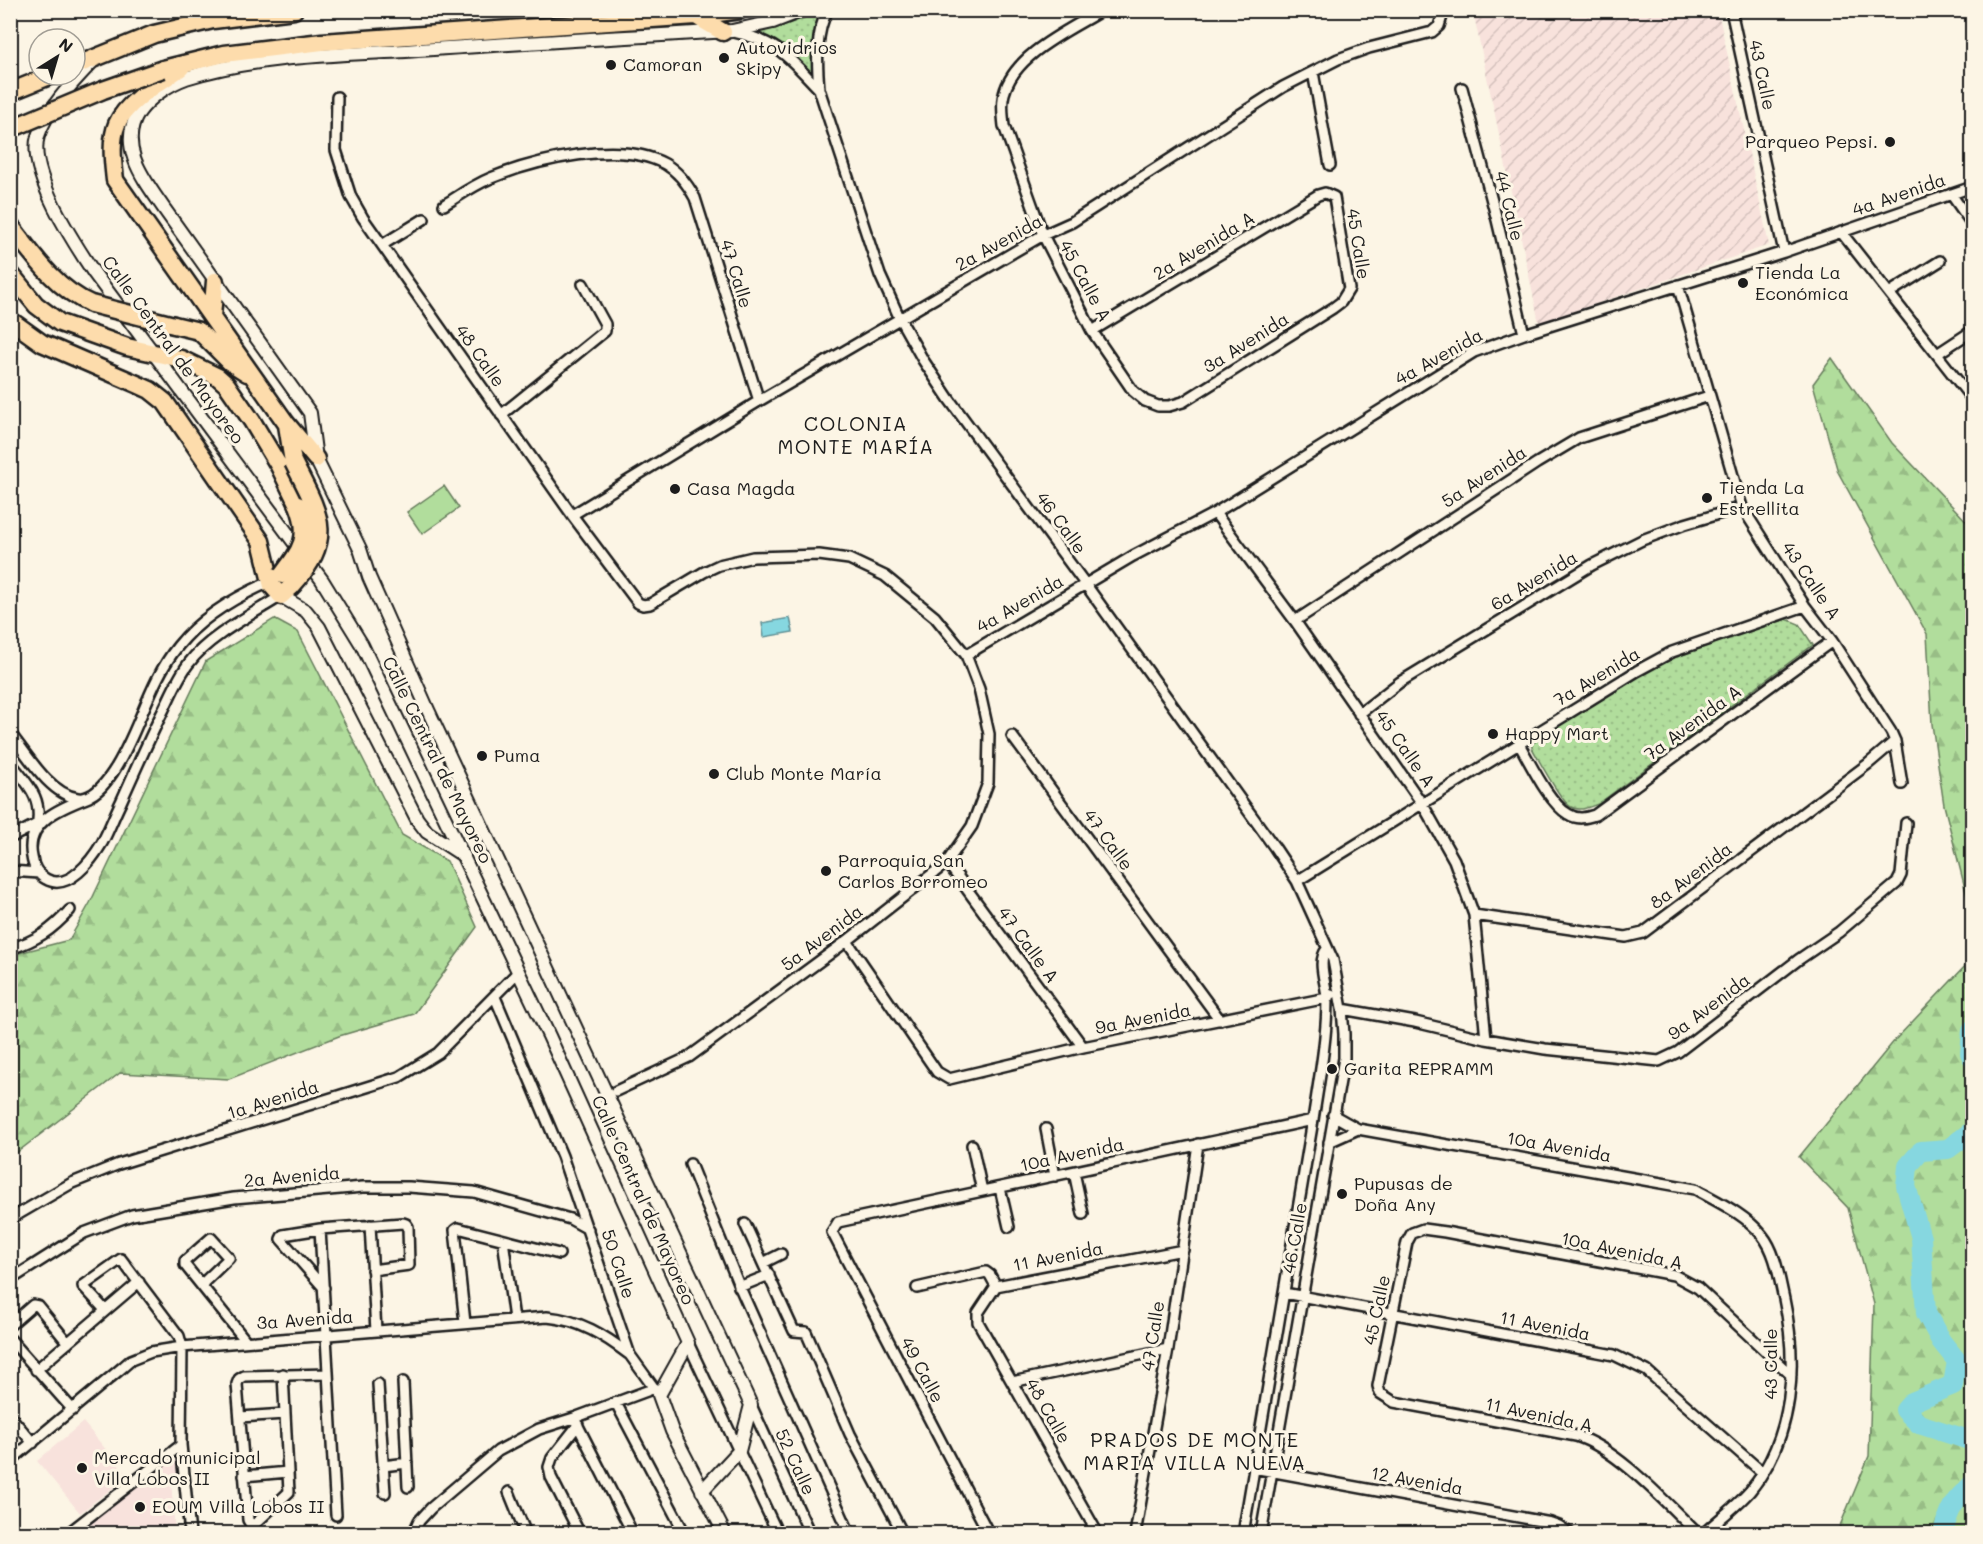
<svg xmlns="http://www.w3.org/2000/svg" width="1983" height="1544" font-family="Mali,sans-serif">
<defs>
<pattern id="industrial-furrows" width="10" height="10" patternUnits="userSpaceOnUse" patternTransform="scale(1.5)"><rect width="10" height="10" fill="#f8e2dc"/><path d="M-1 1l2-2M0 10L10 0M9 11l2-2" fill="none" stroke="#d4c1bc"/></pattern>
<pattern id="forest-firs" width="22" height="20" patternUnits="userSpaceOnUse" patternTransform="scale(1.5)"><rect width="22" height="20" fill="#b1dd9c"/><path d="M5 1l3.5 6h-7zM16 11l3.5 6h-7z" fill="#98bd86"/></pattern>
<pattern id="park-dots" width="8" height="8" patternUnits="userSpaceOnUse" patternTransform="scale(1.5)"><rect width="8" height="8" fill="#b1dd9c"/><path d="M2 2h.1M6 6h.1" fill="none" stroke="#98bd86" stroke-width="1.8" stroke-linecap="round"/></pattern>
</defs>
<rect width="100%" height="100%" fill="#fcf5e5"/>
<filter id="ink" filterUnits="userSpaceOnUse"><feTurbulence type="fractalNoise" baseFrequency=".0167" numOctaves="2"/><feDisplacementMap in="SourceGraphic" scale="12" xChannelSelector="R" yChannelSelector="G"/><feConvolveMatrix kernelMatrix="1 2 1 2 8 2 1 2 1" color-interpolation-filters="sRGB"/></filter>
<g filter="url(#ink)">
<path fill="#f8e2dc" d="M83 1422 128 1476 80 1513 37 1461Z
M175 1452 178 1479 171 1481 175 1533 74 1534Z"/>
<path fill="url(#industrial-furrows)" d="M1473 11H1718L1769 245 1539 323Z"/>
<path fill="#b1dd9c" stroke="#667c5c" stroke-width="1.5" d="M444 486 459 508 422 534 407 512Z"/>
<path fill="url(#forest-firs)" stroke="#667c5c" stroke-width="1.5" d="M1832 358 1892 443 1972 527V916L1944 805 1932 724 1927 634 1838 472 1813 384Z
M274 619 298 632 402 835 447 861 477 927 414 1014 339 1036 229 1079 120 1073 11 1157V955L69 940 90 903 206 661Z
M1972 959V1533H1837L1869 1456 1874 1304 1848 1208 1799 1157 1895 1040Z"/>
<path fill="url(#park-dots)" stroke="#667c5c" stroke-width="1.5" d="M805 11H827L812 67 819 89 782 48 742 30Z
M1784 618 1799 624 1813 645 1598 804C1589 807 1580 812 1571 807 1560 801 1539 760 1532 748V741L1641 673 1674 658Z"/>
<path fill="#86d7e0" stroke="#5c8c92" stroke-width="1.5" d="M790 618 793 632 764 637 762 623Z"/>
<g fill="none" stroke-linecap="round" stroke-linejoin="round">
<path stroke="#86d7e0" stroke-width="20" d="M1972 1030 1970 1053 1972 1057
M1972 1131 1948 1149 1921 1151 1908 1166 1906 1186 1921 1238 1926 1313 1941 1341 1957 1361 1953 1385 1912 1402 1905 1410 1919 1424 1972 1441
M1943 1534C1948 1510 1954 1500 1972 1485"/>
<g stroke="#1c1c1c" stroke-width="14">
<path id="street" d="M828 10C815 32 817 65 819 89L880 275 900 319 923 360 949 399 1086 585 1275 848 1297 881 1333 960 1342 1009 1344 1034V1058L1261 1534
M1731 10 1784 252
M734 32C779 42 789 58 819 89
M1313 72 1330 165
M1462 88 1497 220 1524 334
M337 97 336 150 351 197 363 218 572 515 638 603 643 605 650 604 704 572 719 565 753 557 819 555 849 559 885 576 935 617 966 655 979 689 989 734 988 783 972 826 947 862 940 868 847 941 689 1057 616 1091
M1951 194 1972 224
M444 205C460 195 474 185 491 178 536 160 620 139 665 164 679 172 688 185 695 198L759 401
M1841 232 1972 399
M382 245 424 219
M1678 285 1742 507 1805 606 1832 641 1891 732 1895 741 1902 784
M1889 293 1940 261
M1092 331 1318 195 1325 193 1334 197 1349 289 1341 302 1333 308 1183 402 1169 406H1158L1145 401 1133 391 1092 331 1043 235 1004 126C1003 116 1001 104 1004 94 1014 54 1070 30 1102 10
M1937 354 1972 331
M501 415 605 331V324L583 284
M1215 513 1295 621 1423 805 1454 860 1474 915 1486 1039
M572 515 759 401 1043 235 1072 222 1283 87 1338 59 1369 48 1432 32 1439 26 1444 10
M1295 621 1537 463 1579 438 1709 396
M966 655 1133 556 1215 513 1474 352 1524 334 1784 252 1972 187
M1359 714 1400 682 1592 565 1642 540 1685 524 1742 507
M10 733C26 753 50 795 78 798 93 800 105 784 113 772 139 733 148 683 178 646 202 616 237 596 272 581
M1012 736 1220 1020
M1519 744C1531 764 1549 803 1568 814 1577 820 1586 818 1595 815L1832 641
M10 762C28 785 43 797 37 828
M89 797C63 807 24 821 32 857 33 866 38 875 46 879 68 892 92 860 102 843 109 830 114 816 121 802 135 771 148 741 163 711 171 695 178 677 189 663 209 636 253 614 281 596
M10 838 37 824
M947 862 1083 1047
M10 871 39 873
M1297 881 1637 671 1672 652 1805 606
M1474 915 1626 937 1643 933 1868 764 1895 741
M847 941 937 1072 949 1079 1083 1047 1327 998 1331 995
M10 949C37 940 51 931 70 910
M495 997 562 1156 630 1355 659 1395
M1342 1009 1415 1022 1486 1039 1545 1049 1659 1061 1678 1052 1798 960 1839 932 1897 883 1901 875 1906 823
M1333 1115 1358 1129 1695 1189C1718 1202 1745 1214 1762 1235 1776 1252 1779 1278 1784 1299 1798 1364 1794 1437 1750 1491 1737 1506 1718 1520 1703 1534
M1046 1129 1055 1176
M1329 1142 1358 1129
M972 1145 982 1191
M690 1164 738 1283 850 1534
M1074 1172 1083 1214
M1000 1188 1009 1227
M10 1219 72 1183 119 1164 399 1077 438 1053 519 971
M745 1224 794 1331 806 1332 850 1434 903 1534
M370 1225 376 1331
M320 1229 336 1515
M503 1240 514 1319
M763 1263 781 1254
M10 1280 84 1233 132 1215 234 1198 306 1192 363 1187H409L474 1192 570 1219 588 1229
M201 1285 229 1258 211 1238 185 1261V1265L246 1341
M739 1287 769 1275
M324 1288 281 1239 283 1235 320 1229 403 1223 406 1224 408 1227 409 1265 372 1270
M917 1288 986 1272 990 1275 996 1286
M1284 1293 1614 1355 1647 1371 1762 1472
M105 1310 83 1286 121 1259 179 1336 182 1347 181 1445 190 1534
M465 1323 455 1230 458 1228 559 1254
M10 1325 33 1305 38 1306 68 1343
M10 1339 73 1410
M688 1343 778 1534
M36 1370 139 1282
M283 1374 289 1492 256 1523 251 1525 248 1520 237 1384 239 1379 244 1376 328 1374
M403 1382 408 1487
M1012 1382 1168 1349
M378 1384 385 1493
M616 1403 685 1534
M751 1405 810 1534
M10 1416 33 1443
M240 1417 285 1414
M574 1418 633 1534
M578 1425 552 1458 549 1467 551 1477 580 1534
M10 1461 123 1367 131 1360 151 1352 182 1347 547 1317C580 1320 604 1335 630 1355
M383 1466 407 1463
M1253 1468 1551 1523 1559 1526 1571 1534
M244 1476 288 1472
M509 1492 526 1534
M67 1534 181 1445
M413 1534 419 1521 431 1508 498 1451 539 1429 574 1418 655 1388
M989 1534 832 1232 838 1222 1313 1120
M1098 1534 978 1322V1313L996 1286 1183 1250
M1135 1534 1168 1349 1198 1144
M1243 1534 1313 1120C1319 1080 1327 1039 1327 999 1327 984 1316 962 1327 949
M1698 1534C1666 1503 1618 1449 1576 1436L1394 1402 1380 1393 1378 1386 1407 1242 1412 1233 1423 1229 1445 1232 1674 1275 1698 1288 1791 1375"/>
</g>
<g stroke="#1c1c1c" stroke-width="16">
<path id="secondary" d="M92 62C74 81 46 110 38 136 27 172 74 243 94 273L322 580 362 645 549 1036 688 1343 659 1395 672 1431 725 1534
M281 596 306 611 319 627 417 819 427 832 464 856
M702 1491 739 1451 751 1405 428 710 369 577 360 549 316 459 310 413 165 210C146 182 116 147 139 112 150 97 169 84 186 78 255 56 335 55 406 51 515 43 623 37 732 31L773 22 804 10"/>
</g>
<g stroke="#1c1c1c" stroke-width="21">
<path id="highway" d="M696 16 723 32
M75 66 154 34 213 20 294 10
M181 68C161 82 127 101 117 124 110 141 113 162 115 180L286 423 316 459
M163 69 224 54 322 42 696 16 740 10
M10 92 52 75
M10 225C33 255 55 288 91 304
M10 273 36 305 60 323 127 347 181 359 218 377 227 385 252 421 279 466 298 505
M212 317 215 281
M10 320 42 343 139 385 150 390 165 402 261 541 272 586 281 596 292 586
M174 325 199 331 230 362 247 373
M287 425 293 462"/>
</g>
<use href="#street" stroke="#fcf5e5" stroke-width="9"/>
<use href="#secondary" stroke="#fcf5e5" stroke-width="12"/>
<use href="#highway" stroke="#fddcac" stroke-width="16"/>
<g stroke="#1c1c1c" stroke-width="21" stroke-linecap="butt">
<path id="highway-bridge" d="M10 129 103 90 163 69
M91 304 174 325
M282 575C301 550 311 537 298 505
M292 586C336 537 320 515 293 462"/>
</g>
<use href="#highway-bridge" stroke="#fddcac" stroke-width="16"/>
</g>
</g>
<g fill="#1c1c1c" stroke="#fcf5e5" stroke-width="2">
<circle cx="724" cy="58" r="6"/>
<circle cx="611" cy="65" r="6"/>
<circle cx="1890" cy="142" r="6"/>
<circle cx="1743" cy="283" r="6"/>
<circle cx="675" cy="489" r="6"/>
<circle cx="1707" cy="498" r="6"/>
<circle cx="1493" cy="734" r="6"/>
<circle cx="482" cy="756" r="6"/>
<circle cx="714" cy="774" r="6"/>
<circle cx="826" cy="871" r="6"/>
<circle cx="1332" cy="1069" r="6"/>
<circle cx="1342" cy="1194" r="6"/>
<circle cx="82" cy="1468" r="6"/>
<circle cx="140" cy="1507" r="6"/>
</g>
<g text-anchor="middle" stroke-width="6" stroke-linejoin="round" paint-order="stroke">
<g font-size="18" fill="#1c1c1c" stroke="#fcf5e5" text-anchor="start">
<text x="736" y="54">Autovidrios<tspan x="736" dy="21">Skipy</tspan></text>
<text x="623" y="71">Camoran</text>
<text x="1878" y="148" text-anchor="end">Parqueo Pepsi.</text>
<text x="1755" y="279">Tienda La<tspan x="1755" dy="21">Económica</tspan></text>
<text x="1719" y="494">Tienda La<tspan x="1719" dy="21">Estrellita</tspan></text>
<text x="687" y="495">Casa Magda</text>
<text x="1505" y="740">Happy Mart</text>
<text x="494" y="762">Puma</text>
<text x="726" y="780">Club Monte María</text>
<text x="838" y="867">Parroquia San<tspan x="838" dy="21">Carlos Borromeo</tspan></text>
<text x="1344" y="1075">Garita REPRAMM</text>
<text x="1354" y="1190">Pupusas de<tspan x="1354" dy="21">Doña Any</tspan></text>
<text x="94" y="1464">Mercado municipal<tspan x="94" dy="21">Villa Lobos II</tspan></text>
<text x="152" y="1513">EOUM Villa Lobos II</text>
</g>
<g font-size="18" fill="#1c1c1c" stroke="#fcf5e5">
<text transform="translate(1762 75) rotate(78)" y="6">43 Calle</text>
<text transform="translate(1899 195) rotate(-19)" y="6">4a Avenida</text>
<text transform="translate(1509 206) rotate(76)" y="6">44 Calle</text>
<text transform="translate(999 243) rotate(-29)" y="6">2a Avenida</text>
<text transform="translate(1358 244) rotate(81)" y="6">45 Calle</text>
<text transform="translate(1204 246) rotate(-31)" y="6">2a Avenida A</text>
<text transform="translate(736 274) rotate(73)" y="6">47 Calle</text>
<text transform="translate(1085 281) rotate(62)" y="6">45 Calle A</text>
<text transform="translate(1246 343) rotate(-32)" y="6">3a Avenida</text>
<text transform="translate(173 350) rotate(54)" y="6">Calle Central de Mayoreo</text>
<text transform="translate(480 356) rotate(55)" y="6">48 Calle</text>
<text transform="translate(1439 357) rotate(-29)" y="6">4a Avenida</text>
<text transform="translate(1484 477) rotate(-33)" y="6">5a Avenida</text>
<text transform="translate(1061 523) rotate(54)" y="6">46 Calle</text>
<text transform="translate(1534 581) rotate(-31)" y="6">6a Avenida</text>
<text transform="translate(1811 581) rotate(56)" y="6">43 Calle A</text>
<text transform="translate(1020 604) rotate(-30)" y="6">4a Avenida</text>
<text transform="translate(1597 677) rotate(-31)" y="6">7a Avenida</text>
<text transform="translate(1693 723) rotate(-36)" y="6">7a Avenida A</text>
<text transform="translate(1405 749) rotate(55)" y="6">45 Calle A</text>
<text transform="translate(437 760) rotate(64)" y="6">Calle Central de Mayoreo</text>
<text transform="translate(1108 840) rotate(54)" y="6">47 Calle</text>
<text transform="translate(1691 876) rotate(-37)" y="6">8a Avenida</text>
<text transform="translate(822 938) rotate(-37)" y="6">5a Avenida</text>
<text transform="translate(1028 945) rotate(54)" y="6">47 Calle A</text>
<text transform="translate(1709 1007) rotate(-37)" y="6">9a Avenida</text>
<text transform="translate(1143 1019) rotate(-11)" y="6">9a Avenida</text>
<text transform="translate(273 1100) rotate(-17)" y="6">1a Avenida</text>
<text transform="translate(1559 1147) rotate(10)" y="6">10a Avenida</text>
<text transform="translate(1072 1155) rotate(-12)" y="6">10a Avenida</text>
<text transform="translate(292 1177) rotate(-5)" y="6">2a Avenida</text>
<text transform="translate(643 1200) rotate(66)" y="6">Calle Central de Mayoreo</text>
<text transform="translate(1295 1238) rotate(-80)" y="6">46 Calle</text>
<text transform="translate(1622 1251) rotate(12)" y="6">10a Avenida A</text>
<text transform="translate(1058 1257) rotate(-11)" y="6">11 Avenida</text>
<text transform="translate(618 1264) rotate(72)" y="6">50 Calle</text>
<text transform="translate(1377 1310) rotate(-78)" y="6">45 Calle</text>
<text transform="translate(305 1320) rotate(-4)" y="6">3a Avenida</text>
<text transform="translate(1545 1326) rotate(11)" y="6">11 Avenida</text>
<text transform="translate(1153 1336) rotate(-81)" y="6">47 Calle</text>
<text transform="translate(1771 1364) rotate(-90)" y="6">43 Calle</text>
<text transform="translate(922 1370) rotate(62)" y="6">49 Calle</text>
<text transform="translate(1048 1411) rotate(60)" y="6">48 Calle</text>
<text transform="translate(1539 1415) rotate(12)" y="6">11 Avenida A</text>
<text transform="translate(795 1462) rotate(65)" y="6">52 Calle</text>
<text transform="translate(1417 1481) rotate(10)" y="6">12 Avenida</text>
</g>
<g font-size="20" letter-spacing="1.5" fill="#1c1c1c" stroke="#fcf5e5">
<text x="856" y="431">COLONIA<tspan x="856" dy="23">MONTE MARÍA</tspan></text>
<text x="1195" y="1447">PRADOS DE MONTE<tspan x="1195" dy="23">MARIA VILLA NUEVA</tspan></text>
</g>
</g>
<rect width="1983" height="1544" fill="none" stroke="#fcf5e5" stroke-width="36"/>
<rect x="18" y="18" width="1947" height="1508" fill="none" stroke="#1c1c1c" stroke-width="2" filter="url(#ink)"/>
<g transform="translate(57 57) rotate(37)"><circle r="28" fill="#fcf5e5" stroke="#a29e95" stroke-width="1.5"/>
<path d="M0-4.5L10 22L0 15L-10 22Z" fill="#1c1c1c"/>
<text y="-9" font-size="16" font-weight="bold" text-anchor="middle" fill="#1c1c1c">N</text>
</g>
</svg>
